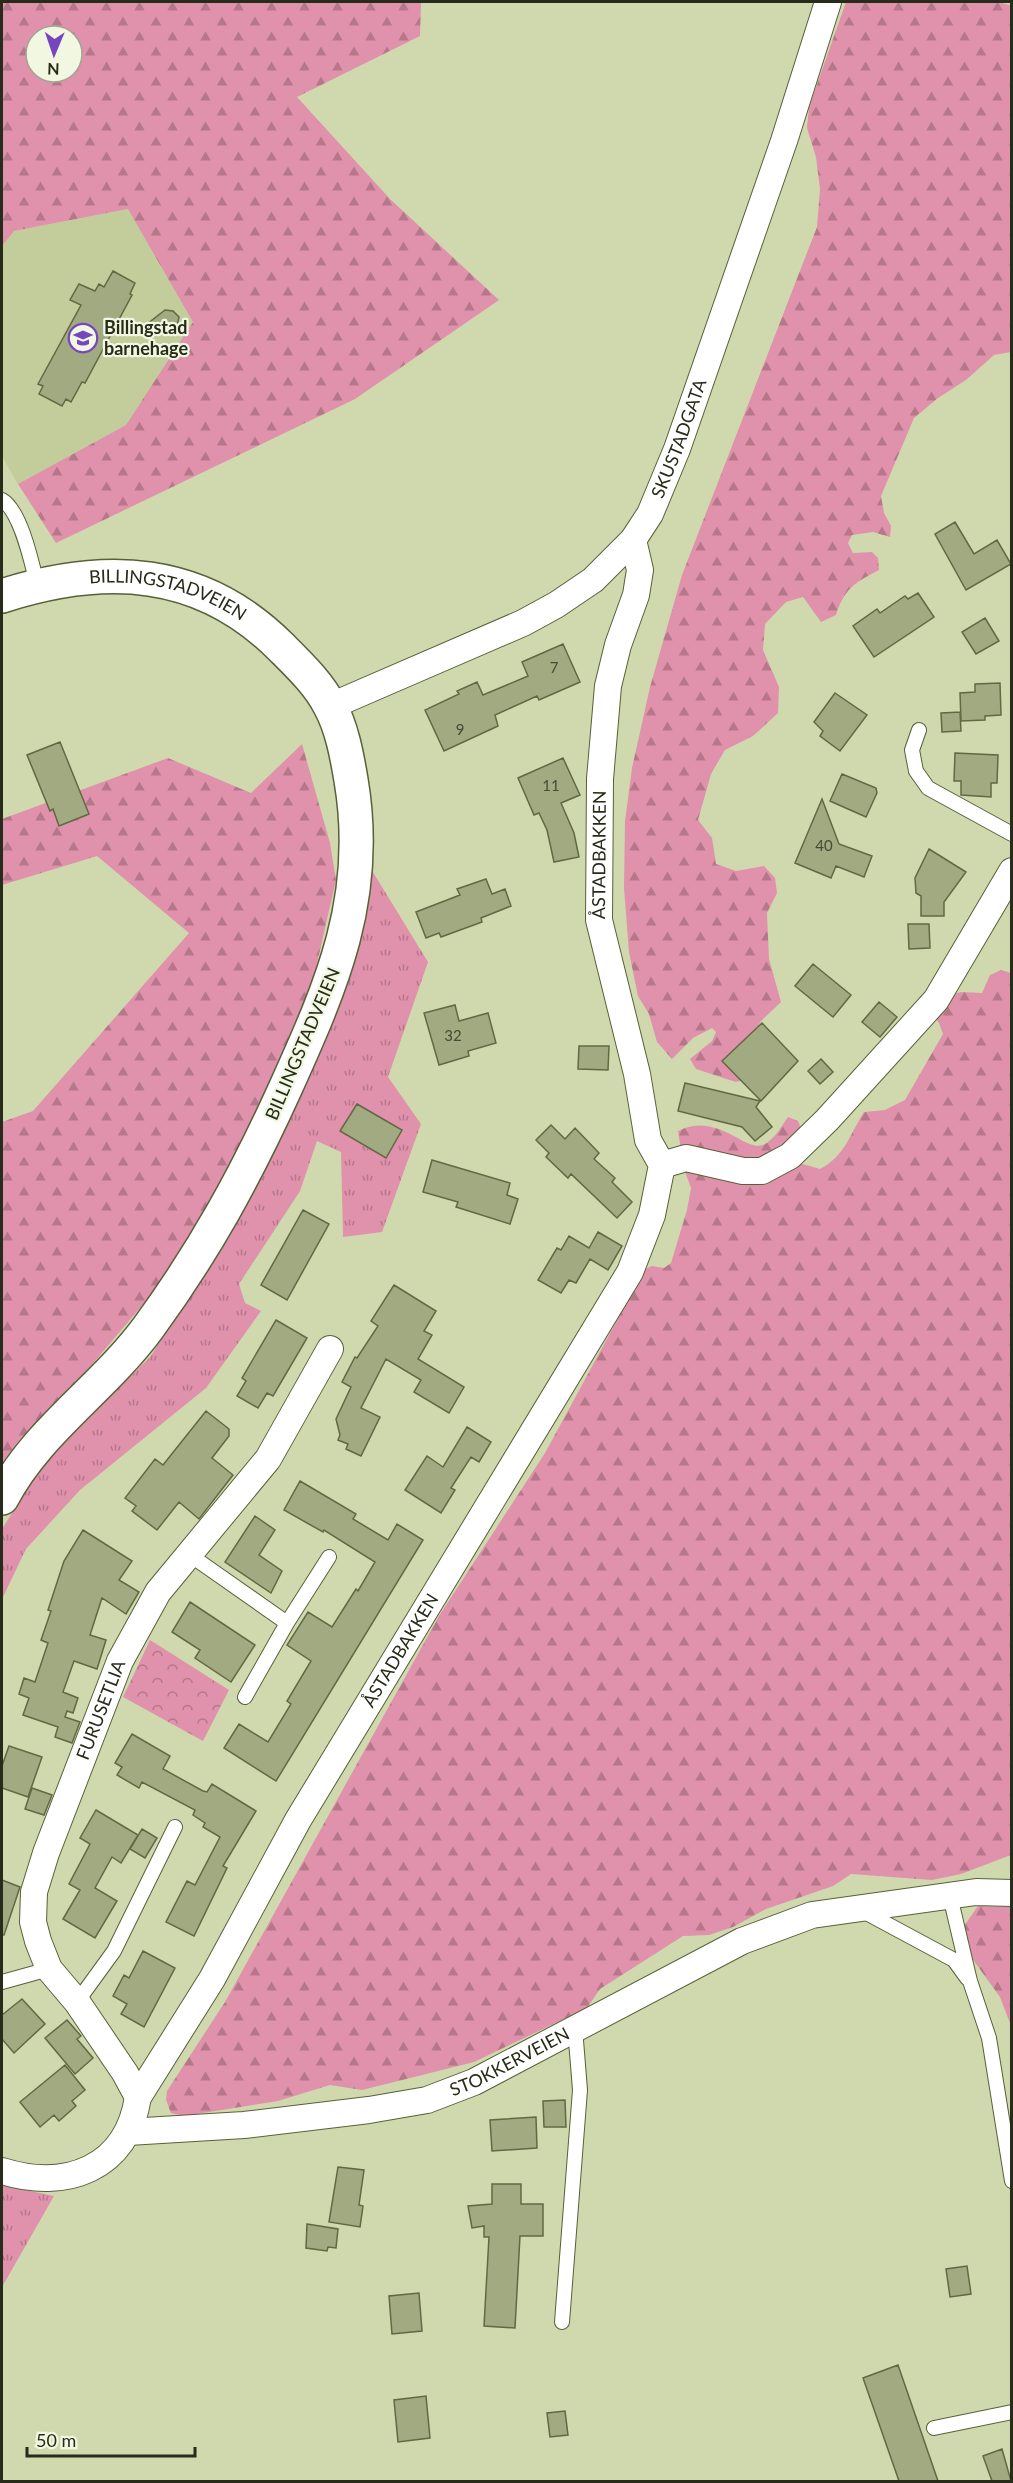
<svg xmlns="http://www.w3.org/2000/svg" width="1013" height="2483" font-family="Lato,sans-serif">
<defs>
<pattern id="grass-tufts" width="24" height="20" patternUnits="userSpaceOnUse" patternTransform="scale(1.5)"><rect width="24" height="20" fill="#e091ab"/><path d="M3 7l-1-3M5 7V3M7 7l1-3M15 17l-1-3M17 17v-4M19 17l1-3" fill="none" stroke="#b6778a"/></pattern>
<pattern id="forest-firs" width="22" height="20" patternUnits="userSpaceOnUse" patternTransform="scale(1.5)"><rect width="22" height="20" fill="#e091ab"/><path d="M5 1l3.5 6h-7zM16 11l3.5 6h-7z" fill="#b6778a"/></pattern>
<pattern id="park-crowns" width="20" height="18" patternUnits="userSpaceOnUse" patternTransform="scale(1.5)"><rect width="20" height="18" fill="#e091ab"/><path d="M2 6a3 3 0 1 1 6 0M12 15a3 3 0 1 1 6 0" fill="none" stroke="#b6778a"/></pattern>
</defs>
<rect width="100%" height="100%" fill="#cfd9ad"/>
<path fill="#c2cd9b" d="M129 209 193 322 126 425 18 484 2 456V246L14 231Z"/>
<path fill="url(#grass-tufts)" d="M371 869 428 962 388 1077 421 1124 382 1232 343 1237 341 1152 317 1141 300 1191 239 1284 245 1303 261 1311 206 1388 80 1490 26 1549 2 1599V1529L42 1465 151 1356 280 1141 324 1039Z
M2 2185 54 2196 2 2287Z"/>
<path fill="url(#forest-firs)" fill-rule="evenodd" d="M4 2H421L420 36 297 97 390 199 499 300 355 399 56 543 18 484 126 425 193 322 128 209 14 231 2 246V4ZM36 36H72V72H36Z
M846 2H999L1012 6 1011 352 994 355 966 380 938 398 914 418 881 496 884 513 891 526 890 537 873 532 852 535 848 543 853 553 872 552 878 558 879 570C855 583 845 587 836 615L821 622 803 597 786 602 765 624 763 650 779 687 778 713 753 736 725 750 711 774 698 820 712 838 716 864 736 871 764 866 775 878 777 893 767 913 769 959 781 1002 761 1021 749 1042 754 1077 736 1082 696 1069 690 1059 712 1041 716 1032 712 1028 693 1038 672 1059 657 1042 649 1014 638 996 629 952 624 888 625 821 632 768 650 687 682 575 817 227 820 189 816 157 807 128 809 107Z
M302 744 330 843 336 880 315 972 264 1108 183 1257 24 1445 2 1478V1122L33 1111 189 933 97 856 2 885V819L168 758 251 793Z
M1001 970 1011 973V1855L961 1874 932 1880 851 1874 833 1886 766 1909 733 1927 709 1935 683 1936 600 1989 587 2008 474 2062 362 2090 330 2085 278 2101 184 2116 171 2113 166 2100 167 2091 225 2002 439 1616 545 1453 645 1269 652 1266 664 1268 671 1263 687 1210 691 1188 684 1169 678 1131C717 1111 745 1152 763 1145 773 1141 782 1126 788 1117L798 1121 802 1131 799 1163 820 1169C845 1156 850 1134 864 1112L885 1110 905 1100 943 1034 939 1023 925 1007 929 1001 961 992 982 993 990 975Z
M978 1906 1011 1907V2026L1000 1997 966 1950 959 1933Z"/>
<path fill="url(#park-crowns)" d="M150 1640 229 1690 203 1741 123 1697Z"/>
<path fill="#a1aa81" stroke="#616942" stroke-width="1.5" d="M113 271 135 283 130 294 132 295 85 383 82 382 71 402 66 399 62 406 39 394 43 386 38 384 81 305 70 300 79 284 95 291 99 284 104 287Z
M165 310 173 311 179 317 177 326 171 331 142 328Z
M955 522 974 554 997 540 1011 564 966 590 935 534Z
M918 593 934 617 874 657 853 626 877 609 880 613 905 596 908 599Z
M985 618 999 641 976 654 962 632Z
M563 644 580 682 539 700 537 696 495 715 498 726 444 751 425 710 459 694 457 691 477 682 483 695 528 676 522 662Z
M1000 683 1001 715 985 716V720L961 721 960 693 975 692V684Z
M835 693 867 715 840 751 820 736 823 731 814 722Z
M960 712 961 731 942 732 941 713Z
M60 742 89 814 59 826 53 809 50 811 27 755Z
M955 753 998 755 997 783H991V797L961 795V781H954Z
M563 758 580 795 561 803 574 833 579 857 554 862 547 830 539 813 534 815 518 778Z
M842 774 876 788 877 793 866 817 830 801Z
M822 799 839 844 872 856 864 877 836 866 831 878 795 863Z
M929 849 966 872 944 902V916H921V896L916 893 915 878Z
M486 879 492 894 505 889 511 906 481 918 482 922 441 937 439 933 426 938 416 912 460 895 457 889Z
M908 924H929L930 948 909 949Z
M813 964 851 995 833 1017 795 986Z
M879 1002 897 1017 880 1037 862 1022Z
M455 1005 459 1021 488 1013 496 1043 468 1051 469 1056 439 1065 424 1013Z
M762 1023 798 1061 761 1101 722 1061Z
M579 1046H609L608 1070 578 1069Z
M821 1059 833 1072 820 1084 808 1071Z
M685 1083 760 1101 756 1107 772 1127 755 1141 742 1127 678 1111Z
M357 1104 402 1130 386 1158 340 1131Z
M551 1125 565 1139 575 1128 599 1153 594 1159 615 1178 612 1182 632 1202 617 1218 571 1174 568 1178 546 1157 549 1153 536 1140Z
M432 1160 510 1183 507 1195 518 1199 510 1224 456 1207 458 1202 423 1192Z
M303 1210 329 1224 287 1300 261 1285Z
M598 1232 622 1246 608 1270 590 1259 576 1283 569 1280 561 1293 538 1280 557 1248 561 1250 569 1236 589 1248Z
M394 1285 436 1311 424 1331 432 1335 418 1359 464 1387 449 1413 414 1392 421 1380 386 1359 361 1408 380 1417 361 1456 346 1449 348 1444 338 1440 340 1435 336 1419 351 1387 342 1382 355 1357 357 1358 378 1326 371 1321Z
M276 1320 307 1338 273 1396 267 1393 258 1408 237 1396 246 1381 242 1378Z
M206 1411 229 1429V1436L212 1458 233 1475 199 1519 179 1502 157 1530 132 1511 136 1506 125 1498 155 1459 163 1465Z
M467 1427 491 1442 479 1462 471 1457 451 1488 455 1490 441 1513 405 1490 427 1456 443 1467Z
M300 1481 356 1514 353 1519 388 1540 397 1524 423 1540 276 1781 224 1748 239 1724 268 1742 291 1704 287 1701 311 1661 287 1645 308 1612 332 1627 356 1589 358 1591 375 1562 324 1530 323 1532 284 1510Z
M255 1516 275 1530 259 1555 282 1571 271 1593 225 1562Z
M83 1530 132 1561 119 1580 139 1592 126 1614 102 1598 90 1635 106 1640 97 1669 74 1661 63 1692 78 1698 73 1713 67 1711 65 1717 80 1722 72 1743 55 1737 58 1727 23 1715 29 1698 19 1694 24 1678 35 1682 48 1643 41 1640 51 1611 48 1610 64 1561Z
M190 1602 255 1645 231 1682 195 1658 200 1650 172 1632Z
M132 1734 170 1756 163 1769 203 1791 207 1792 212 1784 256 1811 223 1866 227 1868 194 1936 166 1922 187 1881 195 1885 220 1837 203 1827 205 1823 193 1815 195 1810 142 1782 139 1788 117 1775 122 1767 115 1763Z
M9 1746 42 1757 28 1797 2 1788V1766Z
M32 1788 52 1795 44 1815 25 1809Z
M96 1810 138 1835 121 1863 112 1857 95 1888 117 1901 95 1938 63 1919 80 1890 69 1884 90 1844 80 1838Z
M142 1829 157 1838 145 1858 130 1849Z
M2 1880 20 1887 4 1935H2Z
M143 1951 175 1968 144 2027 121 2014 127 2004 113 1996 124 1975 129 1978Z
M22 1999 45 2024 14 2053 2 2039V2015Z
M67 2020 81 2036 77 2039 93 2058 75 2074 45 2038Z
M65 2065 85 2090 72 2101 76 2106 59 2121 54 2115 40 2127 20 2102Z
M565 2100 566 2127H544L543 2101Z
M536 2117 537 2148 492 2151 490 2120Z
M338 2167 364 2170 359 2205 363 2206 360 2227 329 2222Z
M492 2184H521V2204H543V2236H520L515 2328 484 2326 489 2237H484V2226L472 2228 468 2206 492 2204Z
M307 2224 338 2229 336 2248 328 2247 327 2251 306 2248Z
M967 2266 971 2294 950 2297 946 2269Z
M419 2293 422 2331 392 2334 389 2296Z
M898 2365 938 2481H899L863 2378Z
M426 2396 430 2438 398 2442 394 2400Z
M565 2411 568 2435 550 2437 547 2413Z
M1002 2449 1011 2481H992L983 2456Z"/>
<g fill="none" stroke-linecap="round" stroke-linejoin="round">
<g stroke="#586039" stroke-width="16">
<path id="service" d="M2 500C21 511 32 564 37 584
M919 730 912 750 916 771 928 788 1012 834
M190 1555 287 1623 245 1697
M287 1623 329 1557
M950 1896 970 1981 989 2038 1012 2181
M861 1910 954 1960 967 1978
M2 1982 49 1969
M77 2002 114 1951 175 1827
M562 2322 580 2090 575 2028
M934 2428 1012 2412"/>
</g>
<g stroke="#586039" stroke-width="28">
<g id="minor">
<path id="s1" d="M331 706 523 623 556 605 593 580 633 540 650 514 677 449 784 141 828 2"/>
<path d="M662 1165 686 1158 743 1171H762L790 1156 827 1120 936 1000 1012 871"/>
<path id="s2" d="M138 2097 125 2073 77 2002 49 1969 38 1941 33 1922 34 1892 46 1853 120 1661 158 1592 268 1459 330 1349"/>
<path id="s3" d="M128 2132 244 2125 369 2110 427 2100 474 2082 742 1941 812 1915 976 1892 1012 1893"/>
<path id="s4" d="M2 2171C66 2191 127 2169 138 2097L212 1979 298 1820 630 1272 652 1215 662 1165 648 1140 637 1074 599 920 600 779 608 686 618 645 636 595 640 570 633 540"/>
</g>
</g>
<g stroke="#586039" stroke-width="36">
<g id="secondary">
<path id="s5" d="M2 596C105 563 201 567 281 647 299 665 319 684 330 706 342 728 347 756 351 780 371 897 332 985 285 1089 245 1177 205 1250 148 1328 103 1389 37 1431 2 1498"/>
</g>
</g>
<use href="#service" stroke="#fff" stroke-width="14"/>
<use href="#minor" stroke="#fff" stroke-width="26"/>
<use href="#secondary" stroke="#fff" stroke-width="33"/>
</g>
<defs>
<g id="school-ring" transform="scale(1.5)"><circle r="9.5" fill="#f1f7e1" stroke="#7546bd" stroke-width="1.5"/><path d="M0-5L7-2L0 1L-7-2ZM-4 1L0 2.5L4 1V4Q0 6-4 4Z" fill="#7546bd"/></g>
</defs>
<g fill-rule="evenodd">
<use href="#school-ring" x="83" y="338"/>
</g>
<g text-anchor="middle" stroke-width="4.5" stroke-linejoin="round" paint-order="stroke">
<g font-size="15" fill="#464b34">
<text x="554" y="673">7</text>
<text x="460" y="735">9</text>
<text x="551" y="791">11</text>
<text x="824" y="851">40</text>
<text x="453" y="1041">32</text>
</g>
<g font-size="18" font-weight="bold" fill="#272b1a" stroke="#f1f7e1" text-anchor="start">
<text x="104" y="334">Billingstad<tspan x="104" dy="21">barnehage</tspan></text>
</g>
<g font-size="18" fill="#272b1a" stroke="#f1f7e1">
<text dy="6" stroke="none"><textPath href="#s1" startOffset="460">SKUSTADGATA</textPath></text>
<text dy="6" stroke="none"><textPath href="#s5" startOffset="171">BILLINGSTADVEIEN</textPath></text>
<text dy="6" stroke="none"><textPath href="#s4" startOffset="1572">ÅSTADBAKKEN</textPath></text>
<text transform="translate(303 1044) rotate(-67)" y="6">BILLINGSTADVEIEN</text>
<text dy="6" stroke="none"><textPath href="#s4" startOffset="698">ÅSTADBAKKEN</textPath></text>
<text dy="6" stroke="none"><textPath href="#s2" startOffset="430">FURUSETLIA</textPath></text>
<text dy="6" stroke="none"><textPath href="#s3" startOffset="392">STOKKERVEIEN</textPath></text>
</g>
</g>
<rect width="1013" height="2483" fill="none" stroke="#272b1a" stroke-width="6"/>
<g transform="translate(54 54) rotate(182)"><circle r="28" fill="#f1f7e1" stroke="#a0a591" stroke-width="1.5"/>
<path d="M0-4.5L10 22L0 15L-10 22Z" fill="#7546bd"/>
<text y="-9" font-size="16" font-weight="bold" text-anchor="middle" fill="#272b1a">N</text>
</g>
<path d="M27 2447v9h168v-9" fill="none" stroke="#272b1a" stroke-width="3"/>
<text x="36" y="2447" font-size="18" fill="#272b1a" stroke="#f1f7e1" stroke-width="4.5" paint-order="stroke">50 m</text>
</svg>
